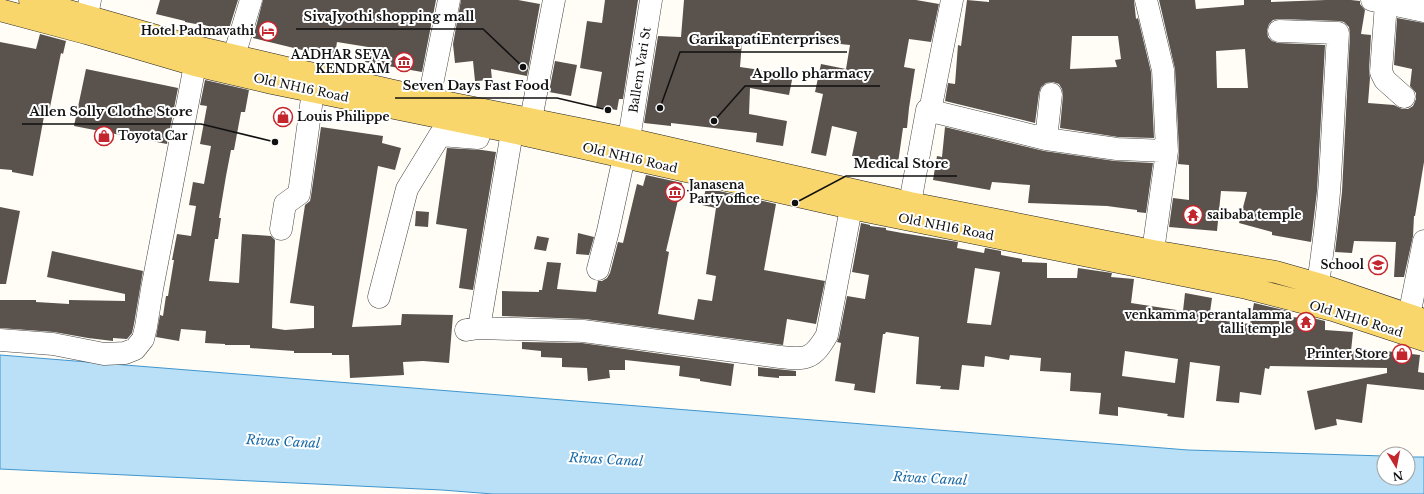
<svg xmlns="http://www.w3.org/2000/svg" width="1424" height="494" font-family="'Libre Baskerville',serif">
<rect width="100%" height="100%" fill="#fffdf5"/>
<path fill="#b9e0f7" stroke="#3f96cf" d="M0 355 1188 450 1384 456V478H1408V457H1424V494H493L442 490 0 469Z"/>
<path fill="#5a524d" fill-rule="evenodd" d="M160 0H238L228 32 201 24V25L185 22V21L156 14Z
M263 0H436L422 72 365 62 368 47 337 42 335 54 302 50 253 38Z
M461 0H518L540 4 527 76 491 69 492 80 475 81 473 61 455 63 453 44Z
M605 0H638L623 99H619L617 110 596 107 602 72 580 68 587 21 602 23Z
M684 0H916L939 4 931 42 909 39 904 67 915 69 909 108 907 128H903L898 163 852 156 857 132 832 126 826 156 811 153 823 94 815 92 821 64 846 69 850 45 756 35 755 43 742 42 740 67 793 75 789 95 750 88 749 114 787 121 783 146 756 142 757 133 671 123V126L644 123 658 36 681 37Z
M967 0 989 2V0H1134L1136 19 1138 18 1151 72 1154 138 1118 137 1060 128 1063 95 1062 89 1059 84 1053 82 1046 83 1041 87 1039 93 1035 123 945 101 948 83 955 84 958 45 961 46ZM1072 36H1118L1121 59 1115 60 1117 67 1070 69Z
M1159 0H1195L1196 9 1244 5V0H1271V2L1326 0H1351L1360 1V4L1365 10 1361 34 1371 35 1369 71 1370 78 1368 103 1394 105 1402 109H1408L1413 106 1416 99V93L1410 86 1412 69 1394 65 1397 18 1424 23V162L1415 216H1414L1413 236 1404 277H1394L1396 242 1354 241 1352 253 1335 252 1342 192 1350 34 1349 27 1344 22 1339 21 1279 19 1273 20 1269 24 1267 30 1268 37 1272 41 1278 43 1325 45 1317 191 1311 242 1272 235V232L1239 223 1247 192 1221 191 1217 231 1169 227 1173 198 1189 200V165L1178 164 1179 151 1175 69ZM1245 49 1248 88H1217L1216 51Z
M40 34 66 41 63 54 61 53 49 112 45 111 33 176 12 172V170L0 169V42L36 49Z
M555 61 577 65 571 96 549 92Z
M86 69 178 88 167 144 74 126Z
M205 80 249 90 245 112H241L234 150H231L226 176 219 218H221L218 239H215L209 281 239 283 242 234 271 236 275 240 272 328 285 330 314 328V306L290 303 305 205 310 201 311 196 321 127 383 136 382 143 401 148 395 170 378 166 352 327 401 325 402 314 453 315 449 363 423 361 403 362 404 375 350 378 349 355H332V353H294V351L250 348V345H225V344L205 343 206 331 181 329 179 341 156 337 160 315 163 316 166 296H168L174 260H172L177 234 191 236 196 206 189 205 193 182 204 184 211 146 200 144 207 106 200 105Z
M945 127 1044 151 1115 161 1153 163 1146 213 1137 212V210L1107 206 1028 203 1030 185 992 182 990 190 933 180 937 156 942 157Z
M447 148 482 150 496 152 473 290 459 288 467 229 436 224Z
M646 175 682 183 666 251 669 252 658 314 694 320 698 299 712 301 716 276 706 274 716 208 702 205 706 188 776 204 764 270 825 281 816 324 787 319 783 345 585 319 502 316V291L539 292V290H542L547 262 561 263 557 289 596 292 598 281H602L607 278 610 273 618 242 623 243 637 184 643 186Z
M0 207 20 211 6 284H0Z
M416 211 429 212 428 227 415 226Z
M861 223 870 225V226L886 228V230L902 233 958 242 957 248 984 253 985 248 1001 251V255L1022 259V262L1047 263V278H1077L1078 268 1112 273 1111 277 1134 279 1131 303 1183 311 1185 293 1212 298 1209 319 1250 324 1254 303 1288 311 1287 317 1312 318 1325 321V330L1353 332 1351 351 1377 352V350L1420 355 1418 372 1424 373V390L1367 384 1362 423 1336 419 1337 425 1315 430 1307 391 1387 373V368L1270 366 1269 369 1265 368 1261 395 1240 392 1239 403 1216 401 1220 366 1190 362 1184 418 1167 416 1168 414 1118 407V416L1099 414 1101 393 1070 391 1071 373 1040 371 1041 358 1010 355 1009 360 985 356 984 367 962 365 959 390 940 389 941 386 916 384 919 337 886 332 885 334H883L875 393 854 390 855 384 835 381 841 343 837 342 839 337 847 296 865 299 869 275 852 272ZM975 268 1000 272 991 325 967 323ZM1125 351 1178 359 1175 383 1122 376Z
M578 233 594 237 589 255 576 254Z
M537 236 549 238 546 251 534 249Z
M52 251 143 271 134 324 132 333 127 339 113 338V341L88 338 54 332 0 328V300H36V302L69 304V300L125 301V294L47 277Z
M522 342 582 343 734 364 731 386 700 381V379L679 376 680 366 625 360V370H609L610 378 588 381 587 368 562 367V358L541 357V351L522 349Z
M758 367 796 371V376H779V378L758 376Z"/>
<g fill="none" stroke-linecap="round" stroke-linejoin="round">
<g stroke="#444" stroke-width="23">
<path id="minor" d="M1146 0 1163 70 1167 151 1153 251
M1372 0 1424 11
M1386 3 1381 72 1385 80 1404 97
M87 16 90 0
M1279 31 1338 33C1335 81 1333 130 1330 178 1328 214 1323 249 1318 284
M234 56 251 0
M429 99 449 0
M927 110 1046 139 1117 149 1167 151
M531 119 554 0
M629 139 651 0
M1046 139 1051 94
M910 203 927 110 931 106 952 0
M281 229 285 204 299 194 313 91
M598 269 608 231 624 157
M379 297 407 189 440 135 478 138 482 126
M1409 316 1424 241
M479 328 512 132
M466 330 479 328 583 331 780 357C807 360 813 359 827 335L851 208
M0 340 53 344 104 354 125 353 135 349 143 339 146 327 152 289 195 65"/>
</g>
<g stroke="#222" stroke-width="23">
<path id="major" d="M30 0 188 45 295 70 363 84 429 99 629 139 910 203 1153 251 1276 272 1318 284 1424 320
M0 10 86 33 195 65 272 83 512 132 851 208 1247 288 1333 310 1424 340"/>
</g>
<use href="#minor" stroke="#fff" stroke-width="22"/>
<use href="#major" stroke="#f9d66b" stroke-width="22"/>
</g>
<defs>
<g id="hotel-ring" transform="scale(1)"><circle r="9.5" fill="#fff" stroke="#c4262e" stroke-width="1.5"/><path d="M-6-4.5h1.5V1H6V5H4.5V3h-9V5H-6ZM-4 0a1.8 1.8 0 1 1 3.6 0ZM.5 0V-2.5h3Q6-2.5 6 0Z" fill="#c4262e"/></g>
<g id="museum-ring" transform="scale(1)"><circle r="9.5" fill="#fff" stroke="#c4262e" stroke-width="1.5"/><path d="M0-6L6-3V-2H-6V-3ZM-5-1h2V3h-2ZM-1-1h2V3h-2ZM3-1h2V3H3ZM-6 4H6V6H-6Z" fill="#c4262e"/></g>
<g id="shop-ring" transform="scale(1)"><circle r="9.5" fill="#fff" stroke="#c4262e" stroke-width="1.5"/><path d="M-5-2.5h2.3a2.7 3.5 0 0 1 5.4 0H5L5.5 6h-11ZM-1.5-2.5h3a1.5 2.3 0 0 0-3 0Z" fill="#c4262e"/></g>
<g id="temple-ring" transform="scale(1)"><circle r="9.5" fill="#fff" stroke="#c4262e" stroke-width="1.5"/><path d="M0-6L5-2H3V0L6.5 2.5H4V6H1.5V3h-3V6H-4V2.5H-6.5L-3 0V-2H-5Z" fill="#c4262e"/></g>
<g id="school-ring" transform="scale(1)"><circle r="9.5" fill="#fff" stroke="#c4262e" stroke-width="1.5"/><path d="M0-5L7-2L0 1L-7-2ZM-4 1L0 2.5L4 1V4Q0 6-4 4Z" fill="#c4262e"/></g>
</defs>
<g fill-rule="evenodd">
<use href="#hotel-ring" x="268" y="31"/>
<use href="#museum-ring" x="404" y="62"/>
<use href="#shop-ring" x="283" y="117"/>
<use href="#shop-ring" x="104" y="136"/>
<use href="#museum-ring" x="675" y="192"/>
<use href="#temple-ring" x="1193" y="215"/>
<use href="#school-ring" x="1378" y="265"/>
<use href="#temple-ring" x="1306" y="322"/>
<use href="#shop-ring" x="1402" y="354"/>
</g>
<g text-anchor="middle" stroke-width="4" stroke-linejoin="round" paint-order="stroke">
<g font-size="12" font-weight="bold" fill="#111" stroke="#fff" text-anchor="end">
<text x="254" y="35">Hotel Padmavathi</text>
<text x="390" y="59">AADHAR SEVA<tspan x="390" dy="14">KENDRAM</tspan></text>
<text x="297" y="121" text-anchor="start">Louis Philippe</text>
<text x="118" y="140" text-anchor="start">Toyota Car</text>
<text x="689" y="189" text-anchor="start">Janasena<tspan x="689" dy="14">Party office</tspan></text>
<text x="1207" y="219" text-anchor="start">saibaba temple</text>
<text x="1364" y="269">School</text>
<text x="1292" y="319">venkamma perantalamma<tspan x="1292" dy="14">talli temple</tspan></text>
<text x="1388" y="358">Printer Store</text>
</g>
<g font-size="12" fill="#111" stroke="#fff">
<text transform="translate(640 70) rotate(-81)" y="4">Ballem Vari St</text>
<text transform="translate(301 88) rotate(12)" y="4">Old NH16 Road</text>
<text transform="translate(630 158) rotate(13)" y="4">Old NH16 Road</text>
<text transform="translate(946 227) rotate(11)" y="4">Old NH16 Road</text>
<text transform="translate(1356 319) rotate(17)" y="4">Old NH16 Road</text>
</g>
<g font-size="13" font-style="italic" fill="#1768a6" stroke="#fff">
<text transform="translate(283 441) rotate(3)" y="5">Rivas Canal</text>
<text transform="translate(606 459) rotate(3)" y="5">Rivas Canal</text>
<text transform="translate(930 478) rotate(3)" y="5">Rivas Canal</text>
</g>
</g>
<path fill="none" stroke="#111" stroke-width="1.5" d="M523 67L483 29H296M660 108L680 52H847M714 121L745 86H880M608 110L557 98H395M275 142L201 124H22M795 203L846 176H957"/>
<g fill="#111" stroke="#fff" stroke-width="1.5">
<circle cx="523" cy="67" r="4"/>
<circle cx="660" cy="108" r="4"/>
<circle cx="714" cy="121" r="4"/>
<circle cx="608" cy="110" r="4"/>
<circle cx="275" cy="142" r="4"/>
<circle cx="795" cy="203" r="4"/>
</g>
<g font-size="13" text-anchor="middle" font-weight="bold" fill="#111" stroke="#fff" stroke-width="4" stroke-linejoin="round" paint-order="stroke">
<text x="389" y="21">SivaJyothi shopping mall</text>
<text x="764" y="44">GarikapatiEnterprises</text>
<text x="812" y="78">Apollo pharmacy</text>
<text x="476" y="90">Seven Days Fast Food</text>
<text x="111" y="116">Allen Solly Clothe Store</text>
<text x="901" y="168">Medical Store</text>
</g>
<g transform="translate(1396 466) rotate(170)"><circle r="19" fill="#ffffff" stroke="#a0a0a0"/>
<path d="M0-3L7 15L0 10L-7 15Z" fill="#c4262e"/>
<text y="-6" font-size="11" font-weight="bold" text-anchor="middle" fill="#111111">N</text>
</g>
</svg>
